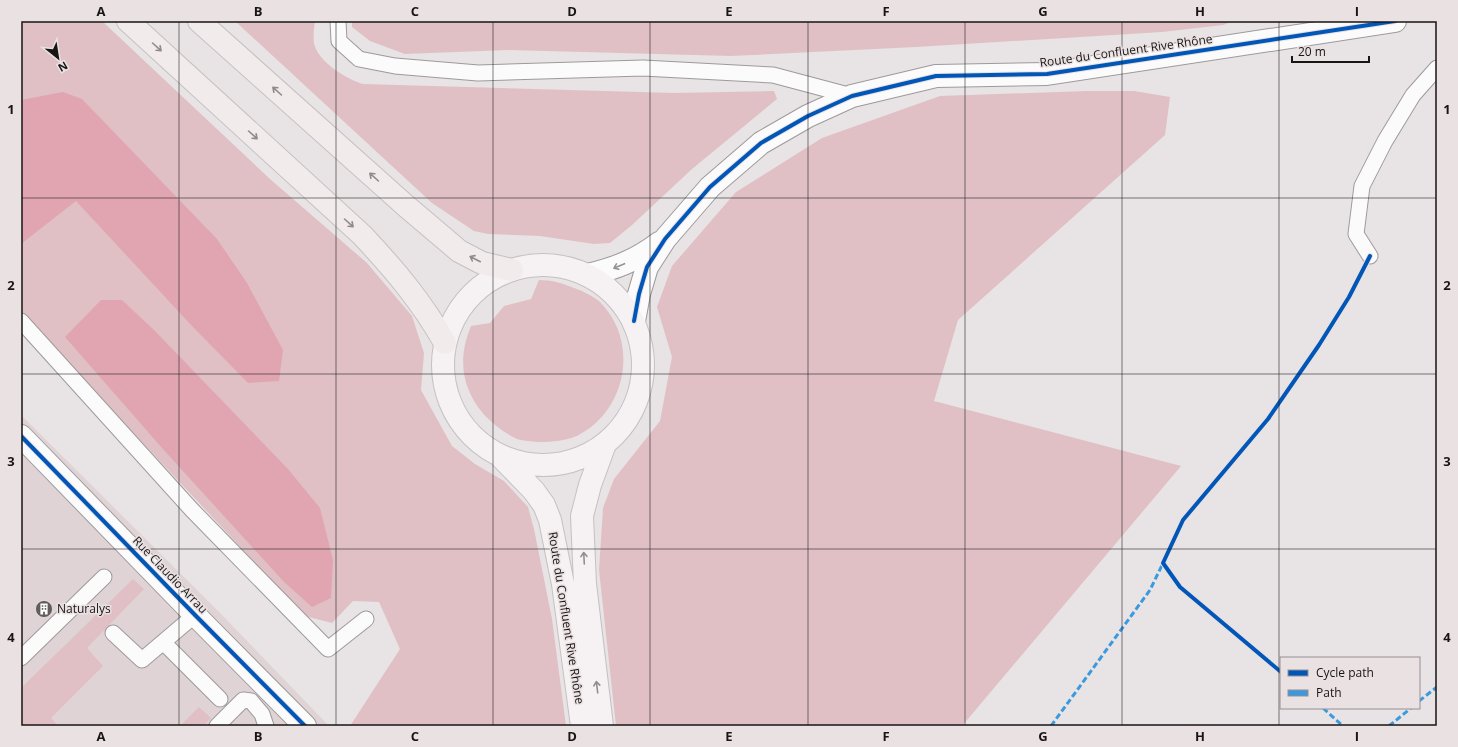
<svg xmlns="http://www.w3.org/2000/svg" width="1458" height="747" font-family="'Open Sans',sans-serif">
<rect width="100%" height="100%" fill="#e8e3e4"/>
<path fill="#dfd3d5" d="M21 415 220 613 329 726H21Z"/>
<path fill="#e0c0c5" d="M21 21H102L270 179 367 263 412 316 424 353 421 390 452 446 475 464 504 481 528 507 534 529 552 619 566 726H350L400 649 379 602 353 601 332 623 305 616 21 313Z
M235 21H315C314 28 313 36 314 43 317 61 346 79 363 84L674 93 774 91 777 99 692 169 632 225 610 243 594 244 540 236 488 234 474 231 432 203Z
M352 21H1234L1223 25 1162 32 916 47 731 56 508 50 405 54 370 41 352 27Z
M1087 91H1134L1170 97 1165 135 958 320 934 401 1181 466 962 726H616L599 570 603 508 614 479 660 421 672 357 657 307 672 266 736 192 822 138 940 96Z
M539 280C552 280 562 283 574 288 583 291 593 296 600 302 638 340 628 406 582 433 570 441 552 442 538 442 532 441 523 441 517 439 504 433 490 422 481 411 461 385 458 357 471 326L490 323 504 306 531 299Z
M133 579 144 589 87 648 103 666 51 718 58 726H21V688Z
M199 707 211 718 203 726H180Z"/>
<path fill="#e0a5b0" d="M63 92 82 99 217 239 247 283 283 350 279 381 248 383 191 325 76 201 21 244V100Z
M101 300H122L154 330 288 469 320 508 333 560 331 598 312 607 284 582 162 448 65 337Z"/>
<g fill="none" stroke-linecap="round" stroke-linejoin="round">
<g stroke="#9e9a9b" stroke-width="17">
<path id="lane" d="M338 21 339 41 359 59 395 66 478 73 643 68 773 75 852 96
M1370 256 1356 234 1362 186 1385 141 1413 95 1437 68
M21 321 192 510 328 649 366 619
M113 633 142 660 195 615
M163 642 220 699
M21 658 104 577
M217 726 243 700 251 701 262 714 266 726"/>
</g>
<g stroke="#9e9a9b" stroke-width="24">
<path id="street" d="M588 275C616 268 635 261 659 243
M634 321 639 294 647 267 665 239 710 187 761 143 808 116 852 96 936 76 1047 74 1395 21
M21 436 195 615 305 726"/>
</g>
<g stroke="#c4c1c2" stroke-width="24">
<path id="primary" d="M443 365a100 100 0 1 1 200 0a100 100 0 1 1-200 0Z
M501 457 534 491 544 505 550 520 563 584 582 726
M602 726 585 584 582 516 590 485 605 444"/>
</g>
<g stroke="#c4c1c2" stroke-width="24">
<path id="highway" d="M128 21 362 235C394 269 422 302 445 343
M199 21 406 206 459 251 482 263 512 270"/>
</g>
<use href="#lane" stroke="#fcfbfb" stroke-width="15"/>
<use href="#street" stroke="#fcfbfb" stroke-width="22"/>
<use href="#primary" stroke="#f6f1f2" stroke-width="22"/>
<use href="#highway" stroke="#f2ebec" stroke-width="22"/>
<path stroke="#3b9adf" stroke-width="3" stroke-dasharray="6 3" stroke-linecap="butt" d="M1419 701 1437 687
M1323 708 1343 726
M1051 726 1150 590 1164 561
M1389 726 1411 708"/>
<g stroke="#eae1e3" stroke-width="6">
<path id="cycleway" d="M634 321 639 294 647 267 665 239 710 187 761 143 808 116 852 96 936 76 1047 74 1395 21
M21 436 195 615 305 726
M1281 672 1180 587 1163 563 1183 520 1268 419 1319 345 1349 297 1370 256"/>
</g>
<use href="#cycleway" stroke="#0057b8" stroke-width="4"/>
</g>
<defs><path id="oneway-shaft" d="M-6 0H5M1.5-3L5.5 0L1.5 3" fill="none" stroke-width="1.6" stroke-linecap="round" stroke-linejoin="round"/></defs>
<g stroke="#908b8b">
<use href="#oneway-shaft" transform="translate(157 47) rotate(42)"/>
<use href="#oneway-shaft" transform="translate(277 91) rotate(-138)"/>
<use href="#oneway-shaft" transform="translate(253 135) rotate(42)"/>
<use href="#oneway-shaft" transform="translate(374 177) rotate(-138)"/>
<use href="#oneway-shaft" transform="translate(349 223) rotate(42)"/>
<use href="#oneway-shaft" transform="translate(475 259) rotate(-153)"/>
</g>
<use stroke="#959494" href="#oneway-shaft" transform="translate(619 266) rotate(157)"/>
<g stroke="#928e8f">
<use href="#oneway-shaft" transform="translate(584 558) rotate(-93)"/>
<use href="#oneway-shaft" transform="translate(597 687) rotate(-97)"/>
</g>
<path fill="none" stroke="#181515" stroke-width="1" stroke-opacity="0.55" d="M179 21V726M336 21V726M493 21V726M650 21V726M808 21V726M965 21V726M1122 21V726M1279 21V726M21 198H1437M21 374H1437M21 549H1437"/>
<defs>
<g id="building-disc" transform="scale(0.9)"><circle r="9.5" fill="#615d5d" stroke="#eae1e3"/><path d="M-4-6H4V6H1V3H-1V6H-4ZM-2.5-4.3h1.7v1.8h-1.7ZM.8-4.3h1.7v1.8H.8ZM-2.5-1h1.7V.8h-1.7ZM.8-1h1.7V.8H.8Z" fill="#fff"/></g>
</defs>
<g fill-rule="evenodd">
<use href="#building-disc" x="44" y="609"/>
</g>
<g text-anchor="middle" stroke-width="3" stroke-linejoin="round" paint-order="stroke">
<g font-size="12" fill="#181515" stroke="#eae1e3">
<text transform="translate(1126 51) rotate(-8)" y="4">Route du Confluent Rive Rhône</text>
<text transform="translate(170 575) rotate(46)" y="4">Rue Claudio Arrau</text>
<text transform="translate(566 618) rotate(81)" y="4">Route du Confluent Rive Rhône</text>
</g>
<g font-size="12" fill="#181515" stroke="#eae1e3" text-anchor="start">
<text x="57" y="613">Naturalys</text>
</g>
</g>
<rect width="1458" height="747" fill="none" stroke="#eae1e3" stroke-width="44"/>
<rect x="1280" y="657" width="140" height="52" fill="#eae1e3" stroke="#968f91"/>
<rect x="1288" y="670" width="20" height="6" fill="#0057b8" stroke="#968f91"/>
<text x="1316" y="677" font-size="12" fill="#181515">Cycle path</text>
<rect x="1288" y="690" width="20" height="6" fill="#3b9adf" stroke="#968f91"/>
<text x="1316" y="697" font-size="12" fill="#181515">Path</text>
<g transform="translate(58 58) rotate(150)" stroke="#eae1e3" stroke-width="3" paint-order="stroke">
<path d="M0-3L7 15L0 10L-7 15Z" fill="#181515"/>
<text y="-6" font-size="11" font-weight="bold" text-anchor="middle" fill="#181515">N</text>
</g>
<path d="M1292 56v6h77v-6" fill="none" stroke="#181515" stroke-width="2"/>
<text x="1298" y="56" font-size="12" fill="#181515" stroke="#eae1e3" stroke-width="3" paint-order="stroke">20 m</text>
<rect x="22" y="22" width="1414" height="703" fill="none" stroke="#181515" stroke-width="1.5"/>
<g font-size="13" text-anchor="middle" font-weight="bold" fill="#181515">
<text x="101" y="16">A</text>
<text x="258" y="16">B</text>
<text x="415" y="16">C</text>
<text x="572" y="16">D</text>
<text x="729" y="16">E</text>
<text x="886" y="16">F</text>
<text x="1043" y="16">G</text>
<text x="1200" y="16">H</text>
<text x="1357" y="16">I</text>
<text x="11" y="114">1</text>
<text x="1447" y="114">1</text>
<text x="11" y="290">2</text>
<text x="1447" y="290">2</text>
<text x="11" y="466">3</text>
<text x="1447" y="466">3</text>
<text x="11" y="642">4</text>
<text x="1447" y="642">4</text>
<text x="101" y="741">A</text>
<text x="258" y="741">B</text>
<text x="415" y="741">C</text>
<text x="572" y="741">D</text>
<text x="729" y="741">E</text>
<text x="886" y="741">F</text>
<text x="1043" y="741">G</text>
<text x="1200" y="741">H</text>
<text x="1357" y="741">I</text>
</g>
</svg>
